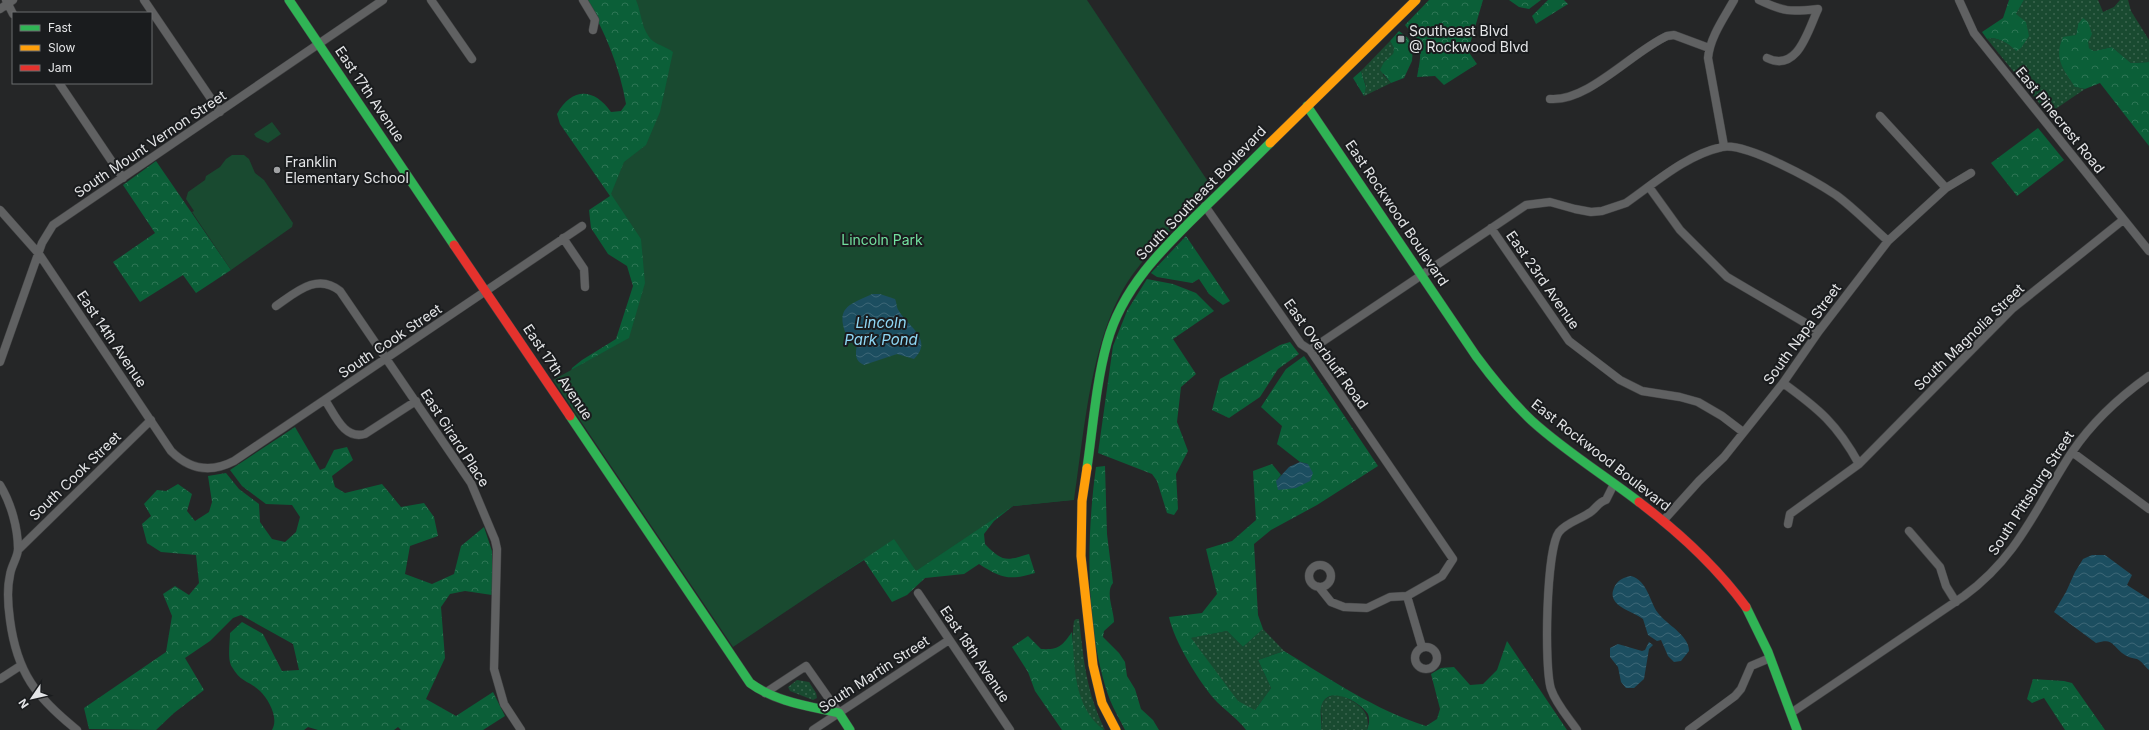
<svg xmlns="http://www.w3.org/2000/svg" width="2149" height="730" font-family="Inter,sans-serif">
<defs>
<pattern id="grass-dots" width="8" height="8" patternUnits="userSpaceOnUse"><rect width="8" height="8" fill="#194a30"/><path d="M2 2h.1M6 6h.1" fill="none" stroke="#3a644e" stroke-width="1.8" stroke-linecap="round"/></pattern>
<pattern id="forest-crowns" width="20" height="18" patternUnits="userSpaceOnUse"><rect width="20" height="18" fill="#0b5f38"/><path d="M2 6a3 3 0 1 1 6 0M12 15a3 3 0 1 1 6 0" fill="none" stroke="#2e7655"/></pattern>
<pattern id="water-waves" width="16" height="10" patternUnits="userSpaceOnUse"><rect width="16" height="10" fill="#1c4e60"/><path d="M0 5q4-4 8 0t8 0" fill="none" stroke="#3d6777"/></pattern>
</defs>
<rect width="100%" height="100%" fill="#252627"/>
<path fill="url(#grass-dots)" d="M2024 0H2098L2103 12 2114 7 2120 0H2128L2131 11 2149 40V62L2131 63 2112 47 2094 51 2089 48 2078 24 2076 35 2075 87 2085 89 2048 114 1987 39C1997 36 2009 44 2016 51V14Z
M1390 41 1394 48 1393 55 1384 62 1383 75 1391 83 1364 96 1366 86 1361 71Z
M1076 619H1079C1084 662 1086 691 1105 730 1074 718 1070 649 1074 621Z
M1263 629 1284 651 1258 660 1271 688 1255 710 1238 702 1190 638 1227 631 1243 647Z
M797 680 809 682 816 693 817 698 813 700 790 691 788 687Z
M1337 694C1354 701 1372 709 1367 730H1321C1325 713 1312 701 1337 694Z"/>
<path fill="url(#forest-crowns)" d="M586 0H648L967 492 1070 500 1013 506 994 521 984 534 985 544C1002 562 1006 561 1029 554L1035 573C1009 581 1001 578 979 564L964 574 925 578 907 595 892 602 864 560 828 583 565 391 572 368 582 360 616 339 633 286 627 266 608 254 591 228 589 210 610 196 560 124 557 114C572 87 594 88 611 112L621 111 626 104C620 68 605 31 586 0Z
M1429 0H1483L1468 51 1477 64 1444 85 1435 76 1417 77C1422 50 1423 46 1405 25Z
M1509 0H1541L1529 9 1519 7Z
M1548 0H1564L1568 4 1536 24 1532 16Z
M2009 0H2024L2016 14 2026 22 2029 36 2021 48 2016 51C2009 44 1997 36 1987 39L1982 32 2003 18Z
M2083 18 2088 22 2092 34 2088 42 2089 48 2094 51 2112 47 2131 63 2149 62V146L2100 83 2085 89 2075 87C2064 70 2053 59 2063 37L2076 35 2078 24Z
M1399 31 1408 38 1413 48 1412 61 1404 78 1391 83 1380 70 1384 62 1393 54 1394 48 1390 41Z
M1361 71 1366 87 1364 96 1353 78Z
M2038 128 2064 160 2017 196 1991 163Z
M156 161 231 270 196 293 183 275 140 302 113 262 155 233 123 185Z
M1186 236 1230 301 1223 305 1209 294 1199 279 1192 283 1157 277 1151 273Z
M1147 279 1173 284 1196 293 1214 311 1173 339 1196 374 1181 387 1177 422 1188 451 1176 474 1178 509 1174 515 1167 513 1157 481 1152 474 1098 453 1113 346 1127 311Z
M1290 342 1299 354 1278 369 1260 397 1229 418 1212 410 1220 379 1280 345Z
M1304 356 1378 466 1317 505 1271 530 1254 544 1258 615 1263 629 1243 647 1227 631 1191 638 1238 701 1255 710 1271 688 1258 660 1284 651C1330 679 1375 710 1426 726L1437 719 1440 709 1431 674 1441 668 1454 667 1470 685 1483 684 1497 670 1507 641 1567 730H1367C1369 725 1370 719 1368 714 1361 703 1332 686 1323 702 1318 711 1323 721 1321 730H1246C1238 719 1227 712 1217 702 1200 684 1174 641 1169 617L1202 613 1217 594 1206 549 1232 541 1256 520 1253 471 1272 464 1281 475 1276 481 1308 464 1300 462 1277 444 1282 426 1261 407 1286 369Z
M295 427 320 470 325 468 334 450 347 447 353 460 332 476 335 487 345 493 382 484 401 507 424 503 434 517 438 536 410 546 405 574 432 584 454 574 461 546 484 527 492 551V595L465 591 450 594 441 607 445 658 426 699 456 716 493 692 505 716 483 730H401L398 727 394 730H318L308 727 304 730H272C279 718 269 700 260 691 250 681 241 683 232 667 227 660 230 642 230 633L242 622 263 634 282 671 299 670 293 644 241 615 233 618 210 641 185 658 204 690 174 713 156 730 89 729 84 708 166 652 172 616 163 594 175 586 189 595 199 583 196 555 161 552 147 543 142 524 151 516 144 504 157 490 166 491 178 484 192 494 187 511 195 521 209 512 212 502 208 476 226 473 239 489 259 504 260 522 272 539 285 542 296 532 300 517 292 505 266 504 242 486 230 470Z
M1105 466 1107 534 1113 583C1105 592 1114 611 1114 622L1104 631 1103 637 1119 653 1125 662 1127 676 1135 689 1141 709 1153 720 1159 730H1125C1120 720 1114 710 1110 700 1085 632 1086 539 1096 467Z
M1072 632C1075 666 1073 707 1104 730H1062L1035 691 1028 672 1012 647 1028 636 1041 649C1059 650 1062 646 1072 632Z
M2033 679 2064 681 2072 683 2105 730H2065L2044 698 2032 703 2027 699Z"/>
<path fill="#194a30" d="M636 0H1087L1213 189C1187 215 1158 240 1136 270 1091 328 1085 428 1074 500L1013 506 916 571 894 539 733 647 553 380 629 338 645 283 641 239 611 194 624 162 646 145 660 112 673 52C667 47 660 46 653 41 641 30 642 14 636 0Z
M272 122 281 134 268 143 256 137 254 134Z
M232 155H244L249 159 255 173 264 180 293 223 292 227 231 270 192 212 194 211 186 199 188 192 205 180 206 176 220 167 226 159Z"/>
<path fill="url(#water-waves)" d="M872 294H880L895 299C897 303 896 307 899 311 908 327 934 339 914 359L897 354 864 365C852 360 857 350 857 341L854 336 845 332C836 306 852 304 872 294Z
M1300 462 1308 464 1313 473 1310 481 1296 488 1278 490 1276 481 1289 467Z
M2092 555H2105L2132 575 2127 585 2149 599V670C2145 667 2142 661 2137 659 2132 658 2127 657 2122 653 2111 644 2113 638 2096 643L2054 612 2066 592 2075 572 2083 559Z
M1631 576C1648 581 1649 601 1658 613 1666 624 1690 636 1689 651L1681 661 1674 662 1668 656 1661 640 1657 641 1648 635 1643 619C1633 611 1606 606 1614 588 1617 580 1624 577 1631 576Z
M1649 642 1653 645 1649 649 1644 679 1634 688H1626L1621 682 1618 667 1610 657V648L1618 644 1642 651 1645 650Z"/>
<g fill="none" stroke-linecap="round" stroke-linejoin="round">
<g stroke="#414243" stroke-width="9">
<path id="street" d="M6 0 13 14
M144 0 220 112
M431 0 472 59
M583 0 595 20 593 30
M1759 0C1784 12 1790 12 1818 9 1808 30 1798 73 1767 58
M1959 0 1974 33 2149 251
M0 9 13 0
M59 83 123 178
M1550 99C1588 102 1632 52 1667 36L1674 35 1709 48
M1880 116 1946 188
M1724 146 1708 58C1710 37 1724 18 1734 0
M1649 187 1680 230 1727 277 1819 331
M1205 206 1301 344 1310 350 1453 559 1442 576 1407 596 1390 597 1367 608 1344 607 1331 602 1319 587
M0 210 39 254 171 451C190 470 211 473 234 461L582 226
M1491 228 1569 341 1620 380 1642 391 1680 397 1698 402 1722 416 1743 432
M563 238 584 269 585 287
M276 306C295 293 317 272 340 291L471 483 495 540 497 549 494 669 504 704 521 730
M1310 350 1526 205 1550 202 1575 209 1591 212 1602 211 1626 203C1656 182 1686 155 1722 147 1746 142 1815 181 1836 195 1854 208 1871 226 1888 241
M0 362 42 243 53 225 383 0
M1783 383C1819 409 1837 424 1859 464
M325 400C335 415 344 440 365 434L416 401
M2072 452 2149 509
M0 485C11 503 18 528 18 549 18 557 11 566 10 575 7 588 8 606 10 620 17 673 36 697 77 730
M1663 521 1699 481 1724 457 1783 383 1819 331 1888 241 1946 188 1971 173
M1788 524 1790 514 1859 464 2012 309 2123 220
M1909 531 1940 567 1946 586 1956 602
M18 550 151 420
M1309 576a11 11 0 1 1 22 0a11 11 0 1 1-22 0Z
M918 593 1010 730
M1407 596 1422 647
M1415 658a11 11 0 1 1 22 0a11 11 0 1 1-22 0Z
M0 679 20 666
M765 693 806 666 839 713
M1791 713 1964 596C2019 556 2036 507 2072 452 2093 421 2118 398 2149 376
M813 730 949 640
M1577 730C1568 717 1556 704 1551 689 1544 667 1546 550 1559 532 1567 522 1582 519 1592 511 1597 507 1599 502 1606 500L1614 484
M1689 730 1735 696 1741 689 1751 666 1770 658"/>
</g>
<g stroke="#414243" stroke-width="10">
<path id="fast" d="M289 0 454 245
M1307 106 1476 356C1493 379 1511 401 1532 421 1565 451 1604 475 1639 502
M570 416 750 683C776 702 808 706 839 713L850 730
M1087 468C1093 427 1096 383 1107 343 1122 288 1162 249 1201 211 1224 189 1247 166 1270 143
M1746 607 1768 652 1797 730"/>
</g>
<g stroke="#414243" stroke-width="10">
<path id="slow" d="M1270 143 1416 0
M1087 468 1082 501 1081 556 1093 665 1102 703 1116 730"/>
</g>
<g stroke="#414243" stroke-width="10">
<path id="jam" d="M454 245 570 416
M1639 502C1680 533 1716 566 1746 607"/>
</g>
<use href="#street" stroke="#606162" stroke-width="8"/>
<use href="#fast" stroke="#30b455" stroke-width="9"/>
<use href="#slow" stroke="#ff9f0a" stroke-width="9"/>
<use href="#jam" stroke="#e5322d" stroke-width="9"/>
</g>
<g fill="#a1a2a4" stroke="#1a1c1e" stroke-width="1.5">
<rect x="1397" y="35" width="8" height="8" rx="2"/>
<circle cx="277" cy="170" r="4"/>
</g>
<g text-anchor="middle" stroke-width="4" stroke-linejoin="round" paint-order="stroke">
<g font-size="14" fill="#e4e5e7" stroke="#1a1c1e" text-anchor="start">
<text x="1409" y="36">Southeast Blvd<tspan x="1409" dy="16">@ Rockwood Blvd</tspan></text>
<text x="285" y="167">Franklin<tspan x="285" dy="16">Elementary School</tspan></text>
</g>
<g font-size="14" fill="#e4e5e7" stroke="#1a1c1e">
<text transform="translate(370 94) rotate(56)" y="5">East 17th Avenue</text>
<text transform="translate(2060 120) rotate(51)" y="5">East Pinecrest Road</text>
<text transform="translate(150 144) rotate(-34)" y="5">South Mount Vernon Street</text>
<text transform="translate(1201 193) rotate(-46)" y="5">South Southeast Boulevard</text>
<text transform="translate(1397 213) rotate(56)" y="5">East Rockwood Boulevard</text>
<text transform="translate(1543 280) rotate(55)" y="5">East 23rd Avenue</text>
<text transform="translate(1802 334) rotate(-54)" y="5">South Napa Street</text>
<text transform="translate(1969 337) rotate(-44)" y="5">South Magnolia Street</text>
<text transform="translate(112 339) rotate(56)" y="5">East 14th Avenue</text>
<text transform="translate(390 341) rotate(-34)" y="5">South Cook Street</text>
<text transform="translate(1326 354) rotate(54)" y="5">East Overbluff Road</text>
<text transform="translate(558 372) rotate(56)" y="5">East 17th Avenue</text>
<text transform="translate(455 438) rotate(57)" y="5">East Girard Place</text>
<text transform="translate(1601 455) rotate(38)" y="5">East Rockwood Boulevard</text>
<text transform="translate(75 476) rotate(-44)" y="5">South Cook Street</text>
<text transform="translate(2031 493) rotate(-57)" y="5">South Pittsburg Street</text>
<text transform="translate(975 654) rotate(56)" y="5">East 18th Avenue</text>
<text transform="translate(874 674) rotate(-33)" y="5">South Martin Street</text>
</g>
<g font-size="14" fill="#73e19f" stroke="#1a1c1e">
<text x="882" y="245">Lincoln Park</text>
</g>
<g font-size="15" font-style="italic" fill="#8fd7f5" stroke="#1a1c1e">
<text x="881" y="328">Lincoln<tspan x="881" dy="17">Park Pond</tspan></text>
</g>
</g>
<rect x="12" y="12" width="140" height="72" fill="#1a1c1e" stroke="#6b6c6e"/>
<rect x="20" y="25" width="20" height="6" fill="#30b455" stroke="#6b6c6e"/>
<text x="48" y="32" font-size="12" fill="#e4e5e7">Fast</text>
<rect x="20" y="45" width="20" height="6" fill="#ff9f0a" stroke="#6b6c6e"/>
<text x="48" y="52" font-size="12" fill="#e4e5e7">Slow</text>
<rect x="20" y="65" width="20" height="6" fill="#e5322d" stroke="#6b6c6e"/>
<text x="48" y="72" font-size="12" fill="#e4e5e7">Jam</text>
<g transform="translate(32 698) rotate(236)" stroke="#1a1c1e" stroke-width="3" paint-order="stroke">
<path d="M0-3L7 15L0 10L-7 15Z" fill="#e4e5e7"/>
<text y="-6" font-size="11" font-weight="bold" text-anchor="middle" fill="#e4e5e7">N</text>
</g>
</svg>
